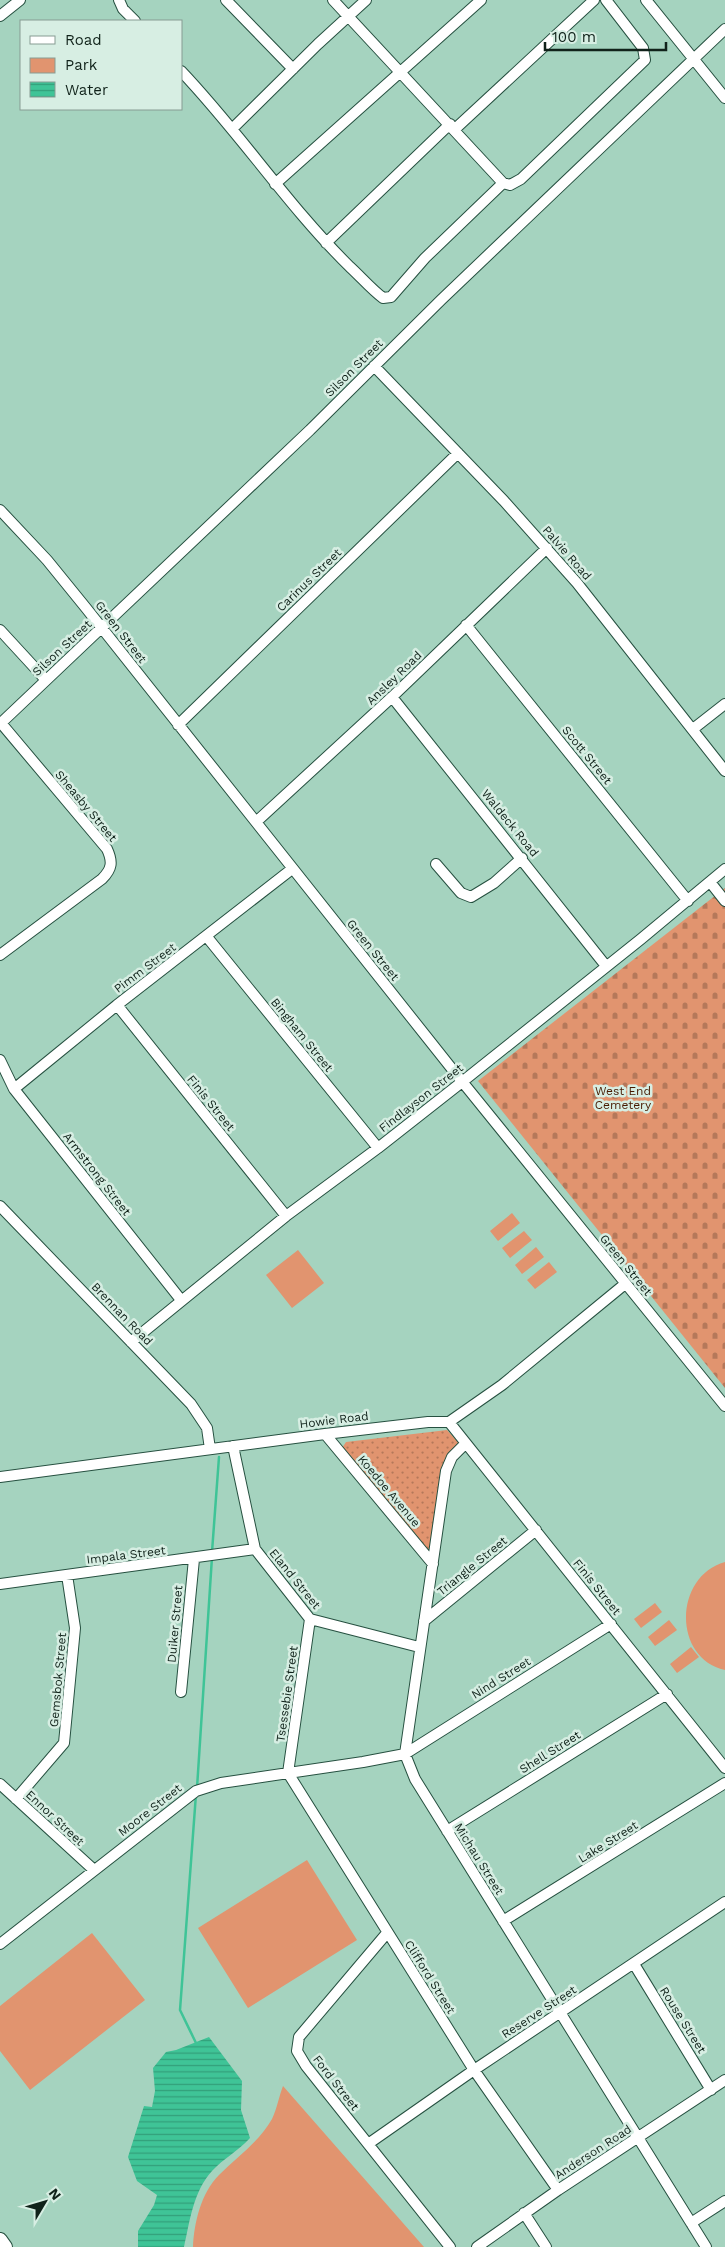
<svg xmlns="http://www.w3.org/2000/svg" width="725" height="2247" font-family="'Work Sans',sans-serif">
<defs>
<pattern id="grass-dots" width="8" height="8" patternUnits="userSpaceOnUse" patternTransform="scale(1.25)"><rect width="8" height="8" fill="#e1946f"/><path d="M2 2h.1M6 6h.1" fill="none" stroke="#b5785a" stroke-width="1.8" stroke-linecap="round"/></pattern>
<pattern id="cemetery-stones" width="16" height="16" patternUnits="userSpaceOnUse" patternTransform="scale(1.25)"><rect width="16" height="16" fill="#e1946f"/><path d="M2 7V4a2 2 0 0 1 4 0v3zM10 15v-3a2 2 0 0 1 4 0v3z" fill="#b5785a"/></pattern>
<pattern id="water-rules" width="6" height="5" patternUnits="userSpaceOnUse" patternTransform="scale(1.25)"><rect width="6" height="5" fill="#3fc497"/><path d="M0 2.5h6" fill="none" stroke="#339f7a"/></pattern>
</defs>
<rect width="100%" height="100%" fill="#a5d3bf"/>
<path fill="url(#grass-dots)" d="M447 1430 458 1442V1448L451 1454 431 1554 342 1448 346 1442Z"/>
<path fill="url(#cemetery-stones)" d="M725 888V1388L478 1081Z"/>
<path fill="#e1946f" d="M512 1213 520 1223 498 1241 490 1231Z
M524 1231 532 1240 510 1258 502 1248Z
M536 1247 544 1257 522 1274 515 1265Z
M298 1250 324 1283 292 1308 266 1275Z
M549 1262 557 1272 535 1289 527 1280Z
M725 1562V1670C672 1658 674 1576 725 1562Z
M655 1603 662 1612 641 1628 634 1619Z
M669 1620 677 1630 655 1646 648 1637Z
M691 1647 699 1657 677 1673 670 1664Z
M307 1860 357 1940 248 2008 198 1928Z
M92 1933 145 2000 30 2090 0 2051V2006Z
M283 2086 424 2247H193C194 2223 201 2193 219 2175 237 2157 259 2142 272 2119 277 2109 279 2096 283 2086Z"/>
<path fill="url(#water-rules)" d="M209 2037 242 2081 241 2110 250 2138C238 2151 223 2159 212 2171 193 2192 190 2221 184 2247H138V2231L154 2205 157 2195 137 2181 128 2157 144 2106 152 2107 155 2091 153 2068 166 2052 176 2050Z"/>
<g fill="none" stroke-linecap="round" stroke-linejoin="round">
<path stroke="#3fc497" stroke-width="2.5" d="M212 1552 219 1457
M197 1788 212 1557
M196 1794 180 2010 196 2043"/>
<g stroke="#265040" stroke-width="12">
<path id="minor" d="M119 0 123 9 135 21
M226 0 293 69
M333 0 503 183 510 185 521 179 645 60 643 48 606 0
M646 0 725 98
M0 16 20 0
M181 71C241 134 288 206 350 267 361 277 371 289 383 298L391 297 425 258 503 183
M232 129 318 44 366 0
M455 129 594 0
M275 184 481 0
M326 243 450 124
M374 366 504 501 577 583 725 771
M0 510 47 560 86 608 456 1074 725 1406
M466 625 688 901
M0 630 46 680
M392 697 606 966
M0 724 310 430 441 300 725 29
M178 725 458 453
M693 729 725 704
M256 822 392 697 547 548
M436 864 461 893 471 897 494 883 522 858
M710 882 725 901
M207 937 378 1148
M0 955 102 879C112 869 113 862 107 849L1 723
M117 1005 286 1216
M0 1060 14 1089 181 1300
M14 1089 117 1005 292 869
M0 1206 191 1404 207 1428 210 1449
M131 1342 286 1216 378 1148 462 1082 641 939 725 869
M449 1422 725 1768
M325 1434 433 1564
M465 1444 452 1457 446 1471 405 1754 415 1779 706 2247
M233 1446 255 1549 310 1619 419 1647
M0 1477 325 1434 428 1422H449L502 1385 625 1284
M0 1584 255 1549
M310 1619 288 1773 474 2070 558 2190
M424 1621 536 1530
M181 1692 194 1559
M0 1784 94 1870
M16 1799 64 1743 75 1628 67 1575
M447 1831 667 1694
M503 1921 725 1783
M387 1933 299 2037 297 2051 306 2066 450 2247
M0 1944 196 1791 221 1783 363 1762 405 1754 611 1624
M634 1964 711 2090
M368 2144 474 2070 725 1902
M524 2213 546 2247
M691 2223 725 2201
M477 2247 558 2190 725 2080"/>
</g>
<g stroke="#265040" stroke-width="16">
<path id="highway" d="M0 2240 5 2247"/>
</g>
<use href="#minor" stroke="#fff" stroke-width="10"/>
<use href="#highway" stroke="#fff" stroke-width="14"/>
</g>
<g text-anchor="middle" stroke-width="5" stroke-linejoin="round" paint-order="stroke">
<g font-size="12" fill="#10221a" stroke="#d7eee3">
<text transform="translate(354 368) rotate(-45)" y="4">Silson Street</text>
<text transform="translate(567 553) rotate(49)" y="4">Palvie Road</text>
<text transform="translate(309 580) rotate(-44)" y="4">Carinus Street</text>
<text transform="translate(121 632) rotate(52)" y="4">Green Street</text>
<text transform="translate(62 648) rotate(-43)" y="4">Silson Street</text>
<text transform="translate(394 678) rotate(-44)" y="4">Ansley Road</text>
<text transform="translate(587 755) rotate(51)" y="4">Scott Street</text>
<text transform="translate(86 806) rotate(50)" y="4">Sheasby Street</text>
<text transform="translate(510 823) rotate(51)" y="4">Waldeck Road</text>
<text transform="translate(373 950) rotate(51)" y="4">Green Street</text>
<text transform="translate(145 968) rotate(-37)" y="4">Pimm Street</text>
<text transform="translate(302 1035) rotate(51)" y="4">Bingham Street</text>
<text transform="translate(421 1098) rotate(-38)" y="4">Findlayson Street</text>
<text transform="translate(211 1103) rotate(51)" y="4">Finis Street</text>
<text transform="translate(97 1174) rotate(52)" y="4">Armstrong Street</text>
<text transform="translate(626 1265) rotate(51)" y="4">Green Street</text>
<text transform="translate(122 1314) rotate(46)" y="4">Brennan Road</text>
<text transform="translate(334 1420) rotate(-7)" y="4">Howie Road</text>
<text transform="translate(389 1491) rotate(50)" y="4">Koedoe Avenue</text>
<text transform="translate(126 1555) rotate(-7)" y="4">Impala Street</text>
<text transform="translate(472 1566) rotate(-39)" y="4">Triangle Street</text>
<text transform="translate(295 1579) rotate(51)" y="4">Eland Street</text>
<text transform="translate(597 1587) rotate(51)" y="4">Finis Street</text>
<text transform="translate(175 1624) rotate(-85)" y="4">Duiker Street</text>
<text transform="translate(501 1678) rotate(-32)" y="4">Nind Street</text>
<text transform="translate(58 1680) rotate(-85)" y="4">Gemsbok Street</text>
<text transform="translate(287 1694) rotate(-82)" y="4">Tsessebie Street</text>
<text transform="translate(550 1752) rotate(-32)" y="4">Shell Street</text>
<text transform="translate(150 1810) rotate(-38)" y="4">Moore Street</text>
<text transform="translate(55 1818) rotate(43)" y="4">Ennor Street</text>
<text transform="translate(608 1842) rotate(-32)" y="4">Lake Street</text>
<text transform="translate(479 1859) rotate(58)" y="4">Michau Street</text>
<text transform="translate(430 1977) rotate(58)" y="4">Clifford Street</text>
<text transform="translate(539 2012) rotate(-33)" y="4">Reserve Street</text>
<text transform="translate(683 2020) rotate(58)" y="4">Rouse Street</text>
<text transform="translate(336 2083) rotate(52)" y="4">Ford Street</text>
<text transform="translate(593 2152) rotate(-33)" y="4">Anderson Road</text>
</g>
<g font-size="12" fill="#471a00" stroke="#d7eee3">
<text x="623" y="1095">West End<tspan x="623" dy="14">Cemetery</tspan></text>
</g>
</g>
<rect x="20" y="20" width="162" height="90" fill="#d7eee3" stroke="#879c93"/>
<rect x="30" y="36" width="25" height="8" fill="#ffffff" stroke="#879c93"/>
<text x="65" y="45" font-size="15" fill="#10221a">Road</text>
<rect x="30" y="58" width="25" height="15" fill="#e1946f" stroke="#879c93"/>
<text x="65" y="70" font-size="15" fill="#10221a">Park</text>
<rect x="30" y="82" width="25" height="15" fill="url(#water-rules)" stroke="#879c93"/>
<text x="65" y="95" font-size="15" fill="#10221a">Water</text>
<g transform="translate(45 2202) rotate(52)" stroke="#d7eee3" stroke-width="4" paint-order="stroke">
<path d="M0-4L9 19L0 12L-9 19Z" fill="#10221a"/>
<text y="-8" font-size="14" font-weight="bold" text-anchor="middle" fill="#10221a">N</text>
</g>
<path d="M545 42v8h121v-8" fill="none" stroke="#10221a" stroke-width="2.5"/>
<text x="552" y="42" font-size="15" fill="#10221a" stroke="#d7eee3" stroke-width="4" paint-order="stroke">100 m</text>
</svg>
